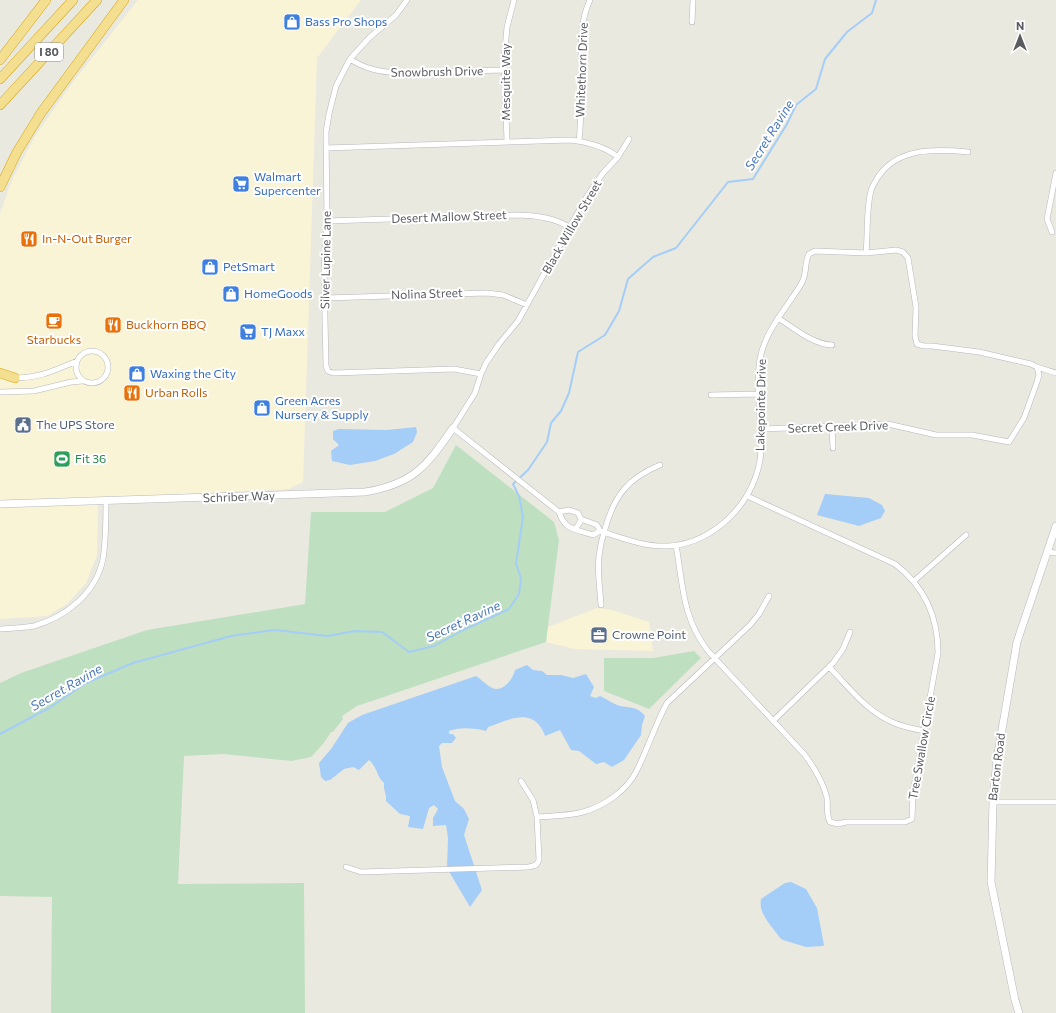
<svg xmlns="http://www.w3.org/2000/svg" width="1056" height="1013" font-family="Commissioner,sans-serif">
<rect width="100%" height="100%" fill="#eae9e0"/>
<path fill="#faf4d6" d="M138 0H361L317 58 303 482 289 489 98 498 97 555 86 583 67 604 47 616 0 619V213L13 178 34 138 70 86Z
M597 608 612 610 649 622 653 651 575 649 546 642 548 627Z"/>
<path fill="#bee0c0" d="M456 445 554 522 559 540 546 642 357 706 342 716 343 719 333 732H331L323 744 311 757 292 761 223 754 184 756 178 884 304 883 305 1013H51L52 897 0 896V683L21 673 147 630 305 604 311 512H385L433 488Z
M694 651 701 658 649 709 604 691V658H653Z"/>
<path fill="#a4cdf7" d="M416 427 417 432 413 442 394 454 375 461 350 465 332 461 331 451 339 445 333 439V431L339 429 387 430Z
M825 494 869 498 882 505 885 511 881 518 859 526 817 515Z
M527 665 533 670 542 671 547 675H561L573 678 586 674 594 687 590 696 596 698 600 696C607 699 613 704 620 706 630 708 637 706 645 716L642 725 641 735 624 760 612 767 604 762 596 764 579 751 571 750 560 730 545 736C544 733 542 728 539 725 526 709 504 722 488 727L486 731C474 728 461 727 449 731V734H453L456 738 452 743H442L439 746 442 767 455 801 464 809 469 819 464 835 482 890 470 907 447 868 448 838 446 825 433 826V818L438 809 434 805 429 808 423 829 408 827 410 816 400 814 386 801C387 794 383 790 384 783 376 776 378 768 369 760L359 770 353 767 344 769 330 780 325 781 321 777 319 763 331 749 348 723 362 715 476 676C481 679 486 685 492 688 503 693 513 679 515 670Z
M791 882 806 889 817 908 824 945 823 946 806 947 783 940 780 938C772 926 758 914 761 899L785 883Z"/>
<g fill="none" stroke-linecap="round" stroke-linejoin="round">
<path stroke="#a4cdf7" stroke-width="2" d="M0 734 49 708 86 683 133 663 231 636 275 630 327 636 355 631 382 632 409 652 434 646 461 631 509 609 519 594 521 578 516 564 523 517 519 496 513 484 528 470 547 442 551 423 561 411 569 393 578 352 605 335 619 311 628 279 653 257 676 248 728 182 753 179 787 124 796 105 816 89 825 59 847 32 872 13 876 0"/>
<g stroke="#b6b7bc" stroke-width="6">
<path id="street" d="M407 0 396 15 369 38 350 59 336 86 329 114 326 132 327 221 324 270 326 366 328 371 333 373 454 369 481 374
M692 22 693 0
M350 59C365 69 380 72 399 73L504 70
M507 141 504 60 507 27 514 0
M579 141C582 115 581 87 581 61 581 40 581 19 590 0
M326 148 570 140C587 142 604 146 618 157L603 173 586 198 518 321 499 344 486 363 481 374 475 393 453 428 559 512C565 531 576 529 593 535L600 531
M618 157 629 139
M327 221 515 215C534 215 553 217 569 227
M1052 232 1047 219 1056 173
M866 253C868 233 866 210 871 191 872 186 876 181 878 177 898 147 936 149 968 152
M325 298 487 293 503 295 527 305
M778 318C794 328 812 344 832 345
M76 367a16 16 0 1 1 32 0a16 16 0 1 1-32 0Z
M1037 367 1056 373
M13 378C40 378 53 371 77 361
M0 392 34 391 71 382 83 381
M711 395 759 394
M832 427 833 448
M559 512 569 510 578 513 581 519
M581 519 597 525 600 531C622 538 644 547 668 546 716 544 759 498 761 450 762 421 755 387 760 359 764 336 779 317 792 298 795 293 801 286 803 280 807 271 804 264 809 254L815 251 866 253 896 250 903 252 908 258 916 307 915 336 917 344 924 346H932L979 352 1031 364 1037 367 1039 375 1037 382 1024 418 1009 442 972 435H936L888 424 760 429
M575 529 579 524 581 519
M676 545C683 585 682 617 708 651L804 754C814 767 823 782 827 798 828 807 826 815 830 822L838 824 846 822H905L912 819 913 792 938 653C938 617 924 586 895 564L747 496
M1048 552 1056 553
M914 581 966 535
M601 605C600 589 597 572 599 556 600 547 602 538 605 529 614 496 628 478 660 465
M0 629C11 628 23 628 34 626 66 617 96 593 103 559 106 540 106 519 106 500
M829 667C849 687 865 710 892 722 902 727 914 729 925 731
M773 721 833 663 843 649 850 632
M993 802H1056
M537 817C552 816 569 816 583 812 604 806 627 791 637 770 648 748 655 725 667 703L750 625 759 614 769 596
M346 867 361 872 529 867 536 865 539 860 537 817 533 800 521 781"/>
</g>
<g stroke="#b6b8be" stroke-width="8">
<path id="secondary" d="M0 504 365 492C413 484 426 467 453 428
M1019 1013 1015 1000 991 882 993 802 997 759 1017 642 1056 526"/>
</g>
<g stroke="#d7a614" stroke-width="10">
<path id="highway" d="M0 60 46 0
M0 79 73 0
M0 105 97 0
M0 187 17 152 41 113 124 0
M0 373 15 378"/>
</g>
<use href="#street" stroke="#fff" stroke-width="5"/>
<use href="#secondary" stroke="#fff" stroke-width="7"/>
<use href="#highway" stroke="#f3df8f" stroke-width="9"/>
</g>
<defs>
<g id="shop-square" transform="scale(0.9)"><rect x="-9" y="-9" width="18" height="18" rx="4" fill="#3f7fe0" stroke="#fff"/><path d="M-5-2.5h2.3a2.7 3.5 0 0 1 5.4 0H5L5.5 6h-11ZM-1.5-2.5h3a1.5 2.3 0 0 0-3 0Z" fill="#fff"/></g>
<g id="supermarket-square" transform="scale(0.9)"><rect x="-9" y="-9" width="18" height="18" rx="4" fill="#3f7fe0" stroke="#fff"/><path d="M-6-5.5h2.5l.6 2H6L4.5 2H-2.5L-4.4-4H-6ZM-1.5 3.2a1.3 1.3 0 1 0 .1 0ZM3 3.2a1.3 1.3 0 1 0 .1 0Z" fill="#fff"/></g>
<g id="restaurant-square" transform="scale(0.9)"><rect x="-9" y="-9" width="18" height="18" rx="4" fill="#e8710a" stroke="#fff"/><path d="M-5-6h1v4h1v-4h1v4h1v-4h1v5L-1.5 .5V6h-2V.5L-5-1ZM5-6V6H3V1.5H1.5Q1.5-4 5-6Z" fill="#fff"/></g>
<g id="cafe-square" transform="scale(0.9)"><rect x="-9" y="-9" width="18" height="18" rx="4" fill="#e8710a" stroke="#fff"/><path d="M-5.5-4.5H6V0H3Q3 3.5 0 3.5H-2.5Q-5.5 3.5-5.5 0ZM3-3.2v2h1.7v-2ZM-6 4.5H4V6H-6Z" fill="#fff"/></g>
<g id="civic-square" transform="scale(0.9)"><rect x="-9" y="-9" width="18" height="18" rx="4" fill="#5c6f8a" stroke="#fff"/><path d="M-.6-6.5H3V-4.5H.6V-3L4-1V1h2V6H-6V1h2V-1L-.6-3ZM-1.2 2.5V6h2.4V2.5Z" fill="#fff"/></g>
<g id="stadium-square" transform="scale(0.9)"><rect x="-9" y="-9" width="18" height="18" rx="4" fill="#2e9e5b" stroke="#fff"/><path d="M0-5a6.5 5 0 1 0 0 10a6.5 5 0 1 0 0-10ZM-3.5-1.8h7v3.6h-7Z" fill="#fff"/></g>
<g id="office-square" transform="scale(0.9)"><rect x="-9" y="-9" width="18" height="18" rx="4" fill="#5c6f8a" stroke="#fff"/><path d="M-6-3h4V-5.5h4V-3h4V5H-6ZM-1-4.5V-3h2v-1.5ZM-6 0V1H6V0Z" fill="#fff"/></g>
</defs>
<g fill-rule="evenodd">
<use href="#shop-square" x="292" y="22"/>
<use href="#supermarket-square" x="241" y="184"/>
<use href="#restaurant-square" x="29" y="239"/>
<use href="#shop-square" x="210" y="267"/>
<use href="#shop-square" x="231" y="294"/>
<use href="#cafe-square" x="54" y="321"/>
<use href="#restaurant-square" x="113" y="325"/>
<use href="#supermarket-square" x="248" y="332"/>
<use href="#shop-square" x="137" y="374"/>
<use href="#restaurant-square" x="132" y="393"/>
<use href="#shop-square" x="262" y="408"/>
<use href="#civic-square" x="23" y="425"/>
<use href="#stadium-square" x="62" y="459"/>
<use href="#office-square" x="599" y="635"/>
</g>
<g text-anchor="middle" stroke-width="4" stroke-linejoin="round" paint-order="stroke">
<rect fill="#fff" stroke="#8b8c90" stroke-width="1" x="35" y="43" width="28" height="18" rx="3"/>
<g font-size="11" font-weight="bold" fill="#595b60">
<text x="49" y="56">I 80</text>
</g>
<g font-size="12" fill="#366cbe" stroke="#fff" text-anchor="start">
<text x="305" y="26">Bass Pro Shops</text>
<text x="254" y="181">Walmart<tspan x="254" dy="14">Supercenter</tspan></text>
<text x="223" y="271">PetSmart</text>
<text x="244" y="298">HomeGoods</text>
<text x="261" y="336">TJ Maxx</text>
<text x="150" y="378">Waxing the City</text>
<text x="275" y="405">Green Acres<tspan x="275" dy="14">Nursery &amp; Supply</tspan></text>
</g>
<g font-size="12" fill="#595b60" stroke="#fff">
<text transform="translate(582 70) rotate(-88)" y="4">Whitethorn Drive</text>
<text transform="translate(437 72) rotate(-1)" y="4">Snowbrush Drive</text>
<text transform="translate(506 82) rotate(-90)" y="4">Mesquite Way</text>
<text transform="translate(449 217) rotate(-2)" y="4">Desert Mallow Street</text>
<text transform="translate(572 227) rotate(-60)" y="4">Black Willow Street</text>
<text transform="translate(326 260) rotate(-89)" y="4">Silver Lupine Lane</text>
<text transform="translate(427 294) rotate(-2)" y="4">Nolina Street</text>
<text transform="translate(761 405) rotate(-89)" y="4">Lakepointe Drive</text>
<text transform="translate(838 427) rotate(-2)" y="4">Secret Creek Drive</text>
<text transform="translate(239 497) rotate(-2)" y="4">Schriber Way</text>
<text transform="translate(922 748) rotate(-80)" y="4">Tree Swallow Circle</text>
<text transform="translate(997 767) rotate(-83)" y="4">Barton Road</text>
</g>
<g font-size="12" fill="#c56008" stroke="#fff" text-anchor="start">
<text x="42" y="243">In-N-Out Burger</text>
<text x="126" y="329">Buckhorn BBQ</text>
<text x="54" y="344" text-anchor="middle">Starbucks</text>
<text x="145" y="397">Urban Rolls</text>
</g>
<g font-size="12" fill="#4e5e75" stroke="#fff" text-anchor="start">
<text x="36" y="429">The UPS Store</text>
<text x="612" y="639">Crowne Point</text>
</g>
<g font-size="12" fill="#27864d" stroke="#fff" text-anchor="start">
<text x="75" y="463">Fit 36</text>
</g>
<g font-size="13" font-style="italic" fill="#4a78b6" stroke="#fff">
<text transform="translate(769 135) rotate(-58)" y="5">Secret Ravine</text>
<text transform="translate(463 621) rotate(-25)" y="5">Secret Ravine</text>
<text transform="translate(66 687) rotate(-30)" y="5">Secret Ravine</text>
</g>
</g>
<g transform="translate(1020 36)" stroke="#ffffff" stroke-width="3" paint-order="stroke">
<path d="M0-3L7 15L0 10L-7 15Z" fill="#595b60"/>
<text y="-6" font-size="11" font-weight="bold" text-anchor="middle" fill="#595b60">N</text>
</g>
</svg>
